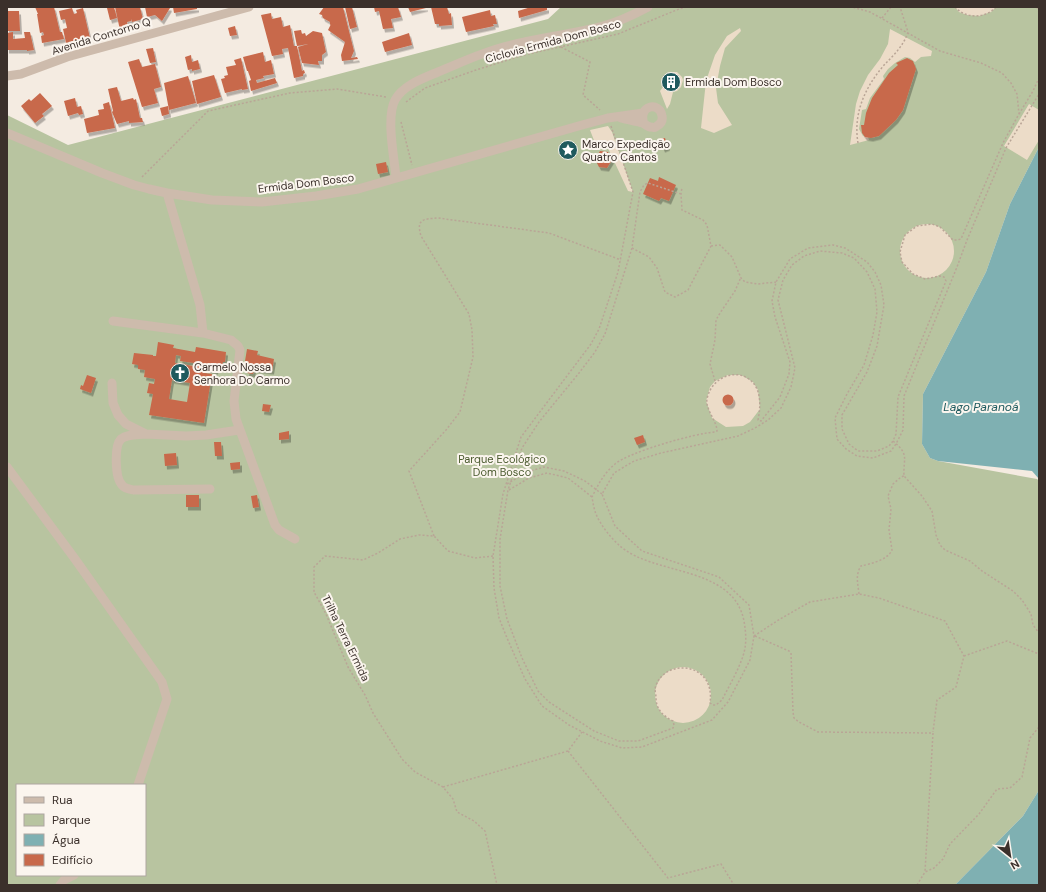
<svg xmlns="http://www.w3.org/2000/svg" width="1046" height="892" font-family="'DM Sans',sans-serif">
<defs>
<filter id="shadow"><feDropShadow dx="2" dy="3.5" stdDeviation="0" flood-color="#0004"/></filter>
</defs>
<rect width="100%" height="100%" fill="#f4ebe1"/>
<path fill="#b8c4a0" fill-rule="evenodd" d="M561 7H1039V147L1010 204 986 272 923 394 922 444 930 458 938 461 1037 479 1039 481V790L1023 816 955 885H7V115L68 145 548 19ZM17 785H145V875H17Z"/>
<path fill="#ecdcc8" d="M955 7H996L991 12 979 16 967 15 959 12Z
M740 28 741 31 725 48 720 66 716 88 718 103 732 125 714 133 701 128 706 81 715 55 727 36Z
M890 29 932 51 931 56 921 57 915 62 910 58 905 57 895 63 888 69 883 76 884 79 870 98 866 109 862 110 859 129 863 136 868 137 869 140 850 145 856 104 860 91 868 75 880 59 888 44Z
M670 72H677L682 77 683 80 681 87 677 91 673 92 670 104 667 109 660 91 663 87 662 84 663 78 667 73Z
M1029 104 1039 110V140L1027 160 1004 146Z
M608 126 612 132 633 192 628 191 607 146 595 143 590 130Z
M900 251a27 27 0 1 1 54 0a27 27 0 1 1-54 0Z
M728 375H741L753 382 758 390 760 409 750 422 743 426 726 427 712 418 706 401 710 387 715 381Z
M655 695a28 28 0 1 1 56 0a28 28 0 1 1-56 0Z"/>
<path fill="#7fb0b2" d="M1039 147V479L1032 471 938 461 930 458 922 444 923 394 986 272 1010 204Z
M1039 790V885H955L1023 816Z"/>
<path fill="#c8694b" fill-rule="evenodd" filter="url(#shadow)" d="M35 7H54L60 32H62L64 39 42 43 41 36 44 35 43 32 40 33 37 14H38Z
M114 7 117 18 110 20 107 8Z
M115 7H140L143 19 132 22 131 19V21L127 22 128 28 120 30Z
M145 7H169L170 8 162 21 155 15 147 17Z
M173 7H197V9L174 13Z
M324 7H343L354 51 351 58 357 57 358 59 342 61 341 55 345 42 328 30 331 24 330 25V22L323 18 322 15 319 14Z
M345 7H352L357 27 350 29Z
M374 7H398L401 17 391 19 393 28 383 29 379 11 375 12Z
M408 7H426V8L410 12Z
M431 7H447L449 14 451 13 452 25 439 26V24H435Z
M531 7H547V10L519 18 518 11Z
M72 8 74 14 77 13 76 10 83 8 90 38 83 39V38L66 43 63 29 67 28 65 19 61 20 59 11Z
M490 10 491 16 495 15 497 24H493L494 26 466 32 462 17Z
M7 11H19L20 31H7Z
M271 13 272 19 281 17 283 27 290 25 294 46H297L294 31 301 30 302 34 305 33 306 36 313 31 322 33 326 52 322 55V61H318L319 65 302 63 298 47 308 44 297 46 302 71 304 70 305 73 303 74V76L294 78 288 48 282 49 283 54 272 56 261 15Z
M235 26 237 35 230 36 228 28Z
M13 32V39L25 38 24 32H30L34 50 27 51V50H7V33Z
M409 33 412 45 385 52 382 42Z
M153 48 156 62 150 63 146 49Z
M263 52 265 62 271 60 274 74 263 76 264 78 256 80 257 83 275 78 277 83 251 91 249 81 251 80 248 71H247L243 57Z
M191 55 192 62 198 60 200 69 192 71V69L188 70 185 57Z
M241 58 248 89 242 90V89L225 93 221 79 225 78 224 76 228 75 226 67 236 65 234 60Z
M907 58 913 61 916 69 903 110 896 120 879 136 871 138 865 137 862 133 861 125H864L866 113 872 98 889 73 898 65 896 63Z
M139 59 142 67 155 64 161 87 154 89 158 103 142 107 128 62Z
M214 75 221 97 197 104 192 81Z
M188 76 196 103 169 110 164 83Z
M117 87 121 101 133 98 134 100 136 99 140 118H142L143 122 129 123V121L117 124 112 112 113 111 108 89Z
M40 93 52 106 42 114 44 116 35 123 21 106 29 99 31 101Z
M75 98 77 107 81 106 83 114 79 115 78 113 68 116 64 101Z
M109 102 115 128 87 133 84 119 99 115 98 110 104 109 103 104Z
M168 106 169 114 162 116 160 108Z
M665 138 668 147 663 149 659 139Z
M600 151 608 152 612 160 607 168 599 167 595 159Z
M386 162 388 172 378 174 376 164Z
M659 177 676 185 669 201 661 198 659 201 643 194 650 178 658 181Z
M158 342 174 345 173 348 195 352 196 347 226 352 225 362H223L222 366 217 365 216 371 205 369 204 373 212 374 204 423 149 415 153 394 147 393 149 383 154 384 155 379 144 377 145 370 138 369V365L132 364 134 353 153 355V356H156ZM176 355 181 356 180 361 194 363 193 366 175 363ZM172 380 190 383 187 402 169 399Z
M247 349 258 351 257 355 274 359 272 371 254 369 253 374 247 373 248 368 244 367Z
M87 375 96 378 91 393 80 389 81 385 83 386Z
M722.5 400a5.5 5.5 0 1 1 11 0a5.5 5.5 0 1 1-11 0Z
M263 404 271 405 269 412 262 411Z
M289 431V439L279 440V433Z
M643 435 645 442 637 445 634 438Z
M214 442H221L222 456H215Z
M176 453 177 465 165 466 164 454Z
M240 462V469L231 470 230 463Z
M186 495H199V507H186Z
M257 495 259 507 253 508 251 496Z"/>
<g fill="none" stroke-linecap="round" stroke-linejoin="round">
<path stroke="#b9a596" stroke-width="1.5" stroke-dasharray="2 2" stroke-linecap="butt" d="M955 7C966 19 985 19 996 7
M1037 7 1039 12
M882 18 891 7
M561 47 590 62 583 95 600 110
M406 102 425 88 476 70 524 55 618 34 679 9 687 7
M1019 114 1033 91 1039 78
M401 122 412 165
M611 126 633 192 618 272 599 329 591 344 521 437 503 494 493 556 494 588 499 618 507 638 525 679 542 706 569 725 600 741 622 748 642 747 712 720 728 702 750 660 754 636 749 605 719 577 642 551 615 526 602 494 614 473 634 461 661 453 738 436 755 428 768 420 781 408 791 387 795 368 778 300 783 280 792 265 804 256 820 251 842 253 854 258 867 272 875 289 877 312 873 335 864 365 847 394 835 418 837 439 846 449 857 456 873 458 891 451 896 444 903 430 904 396 957 267 967 240 1006 148 1039 94
M858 143C853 113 865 87 885 64 894 55 904 45 908 32L900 7
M142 177 208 111 290 93 337 89 386 97
M681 194 648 183 644 185 640 192 632 248 605 334 595 352 579 373 539 422 522 448 508 490 500 539V586L507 619 522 658 538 691 549 702 594 731 619 741H638L673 728 674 725 673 721C663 716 656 709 656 698 656 695 655 691 655 689 661 658 716 660 710 703L713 705H716L722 700C729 686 738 671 743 656 747 644 746 633 744 621 733 565 654 576 620 546 611 538 601 526 596 514 594 509 593 503 592 497 598 485 604 473 615 464 629 452 696 433 715 432L717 431C717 421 705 409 707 399 712 373 746 365 757 389 761 398 760 411 758 420L761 421 780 397 789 374 790 362 775 317 772 301 776 282 790 259 808 248 833 245 845 248 867 262 875 272 881 285 884 305 877 346 867 372 842 415V429L849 444 858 451H877L889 446 893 441 896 434 898 397 946 281 944 277 940 276 925 279 913 274 902 262 900 252 905 235 917 226 932 224 940 227 953 240H957L961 239 1003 143 1019 114 1017 94 1011 83 1002 73 981 63 940 51 870 12 852 7
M711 246 720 245 732 257 741 278 745 282 758 284 776 282
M632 248 649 257 657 268 665 292 675 297 688 290 711 246 707 225 703 220 682 210 681 194 682 187
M715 381 710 364 715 340 716 320 720 313 735 291 741 277
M893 441C910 455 903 458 904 476L922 496 932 511 936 535 940 545 945 550 970 561 982 571 1013 591 1022 600 1031 614 1033 625 1039 633
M507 484 527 472 544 467 564 471 585 481 602 494
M509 490 529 478 547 473 568 478 592 497
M434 536 409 471 446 430 460 412 473 357 472 330 469 314 421 236C416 219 423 219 438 218L549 233 621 260
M493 556 475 558 448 551 434 536 419 535 400 539 378 553 363 560 325 556 314 567V592L326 614 348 667 365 695 373 713 402 759 415 772 443 787 453 799 457 812 474 821 485 831 497 885
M859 594C858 584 855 575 861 566 870 564 888 560 892 550L889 530 891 509 888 496 893 484 901 477 904 476
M754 636 780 619 810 602 859 594 879 598 945 621 964 656 956 687 937 700 933 732
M755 636 789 651 791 653 793 712 794 718 799 722 818 732 933 733 925 872
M964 656 1007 641 1039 654
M568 751 668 878 721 864 734 885
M443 787 568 751 582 732
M917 885 925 872 934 868 943 859 950 844 979 814 997 789 1010 788 1022 777 1030 738 1039 727"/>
<path stroke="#cdbbac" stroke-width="9" d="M7 76 21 74 67 57 249 7
M621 118C628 120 636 121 643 123 646 125 648 127 651 127 655 128 654 128 657 126 661 124 663 121 662 116 660 101 637 105 644 124
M7 133 102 173 134 185 149 189 167 193 212 200 262 202 316 196 358 189 582 125 608 118 643 113
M396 177C394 157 386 117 395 100 403 85 424 78 438 72 458 64 478 54 500 48 534 38 569 35 603 26 619 22 633 15 648 7
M167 193 200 305 203 333
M113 321 203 333 231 340 238 346 240 350 234 401 236 419 275 525 279 530 295 539
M112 383 113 403 118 415 126 424 146 434 186 436 206 435 239 430
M146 434C138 435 127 434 121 439 114 446 115 478 122 485 125 489 129 489 134 490L210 489
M7 467 75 559 162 682 167 699 138 785
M60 885 64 880 74 875"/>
</g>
<defs>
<g id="building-disc" transform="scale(1)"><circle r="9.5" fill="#1f5a5e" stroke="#fbf5ee"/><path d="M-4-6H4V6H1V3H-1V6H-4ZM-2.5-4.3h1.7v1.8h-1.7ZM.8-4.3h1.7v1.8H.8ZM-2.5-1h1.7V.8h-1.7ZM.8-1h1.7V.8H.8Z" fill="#fff"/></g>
<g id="sight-disc" transform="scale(1)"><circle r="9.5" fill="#1f5a5e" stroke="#fbf5ee"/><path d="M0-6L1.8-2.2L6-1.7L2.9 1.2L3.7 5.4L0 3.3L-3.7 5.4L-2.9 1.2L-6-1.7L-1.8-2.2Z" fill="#fff"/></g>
<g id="church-disc" transform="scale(1)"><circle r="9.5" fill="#1f5a5e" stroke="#fbf5ee"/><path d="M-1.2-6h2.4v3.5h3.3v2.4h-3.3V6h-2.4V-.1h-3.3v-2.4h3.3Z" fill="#fff"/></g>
</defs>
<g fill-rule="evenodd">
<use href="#building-disc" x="671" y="82"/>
<use href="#sight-disc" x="568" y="150"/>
<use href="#church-disc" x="180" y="373"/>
</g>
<g text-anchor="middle" stroke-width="4" stroke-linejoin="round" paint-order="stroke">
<g font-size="11" fill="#3b302b" stroke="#fbf5ee">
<text transform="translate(101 36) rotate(-17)" y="4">Avenida Contorno Q</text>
<text transform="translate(553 41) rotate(-15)" y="4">Ciclovia Ermida Dom Bosco</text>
<text transform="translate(306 183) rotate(-7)" y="4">Ermida Dom Bosco</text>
<text transform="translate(346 638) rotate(64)" y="4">Trilha Terra Ermida</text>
</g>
<g font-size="11" fill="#3b302b" stroke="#fbf5ee" text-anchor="start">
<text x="685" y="86">Ermida Dom Bosco</text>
<text x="582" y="148">Marco Expedição<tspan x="582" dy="13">Quatro Cantos</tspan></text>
<text x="194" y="371">Carmelo Nossa<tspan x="194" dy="13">Senhora Do Carmo</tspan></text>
</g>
<g font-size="11" fill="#4a5a2e" stroke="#fbf5ee">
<text x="502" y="463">Parque Ecológico<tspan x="502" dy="13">Dom Bosco</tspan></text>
</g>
<g font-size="12" font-style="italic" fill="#1f5a5e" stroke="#fbf5ee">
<text x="981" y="411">Lago Paranoá</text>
</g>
</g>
<rect width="1046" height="892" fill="none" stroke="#3b302b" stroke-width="16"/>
<rect x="16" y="784" width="130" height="92" fill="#fbf5ee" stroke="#aea6a0"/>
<rect x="24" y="797" width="20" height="6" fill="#cdbbac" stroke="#aea6a0"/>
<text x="52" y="804" font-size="12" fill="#3b302b">Rua</text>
<rect x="24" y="814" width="20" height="12" fill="#b8c4a0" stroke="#aea6a0"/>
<text x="52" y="824" font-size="12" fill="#3b302b">Parque</text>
<rect x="24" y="834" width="20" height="12" fill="#7fb0b2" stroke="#aea6a0"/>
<text x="52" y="844" font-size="12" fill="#3b302b">Água</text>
<rect x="24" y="854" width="20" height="12" fill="#c8694b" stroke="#aea6a0"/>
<text x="52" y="864" font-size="12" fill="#3b302b">Edifício</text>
<g transform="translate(1010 856) rotate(150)" stroke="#fbf5ee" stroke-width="3" paint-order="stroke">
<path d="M0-3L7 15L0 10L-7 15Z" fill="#3b302b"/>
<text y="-6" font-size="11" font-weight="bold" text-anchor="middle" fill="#3b302b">N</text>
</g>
</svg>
